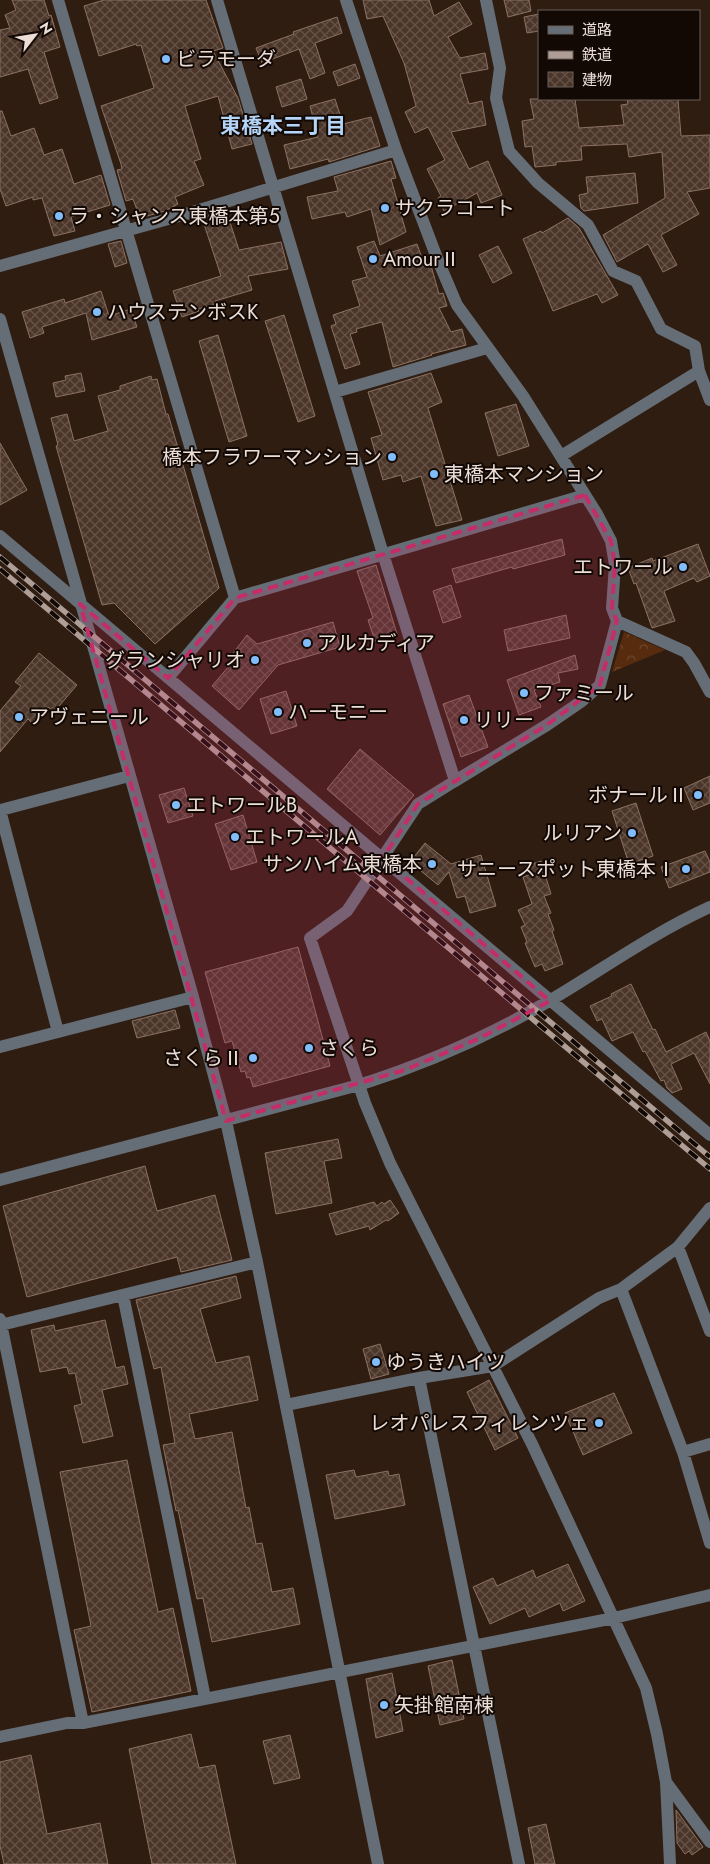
<svg xmlns="http://www.w3.org/2000/svg" width="710" height="1864" font-family="Jost,'Noto Sans JP',sans-serif">
<defs>
<pattern id="park-crowns" width="20" height="18" patternUnits="userSpaceOnUse" patternTransform="scale(1.25)"><rect width="20" height="18" fill="#572b0d"/><path d="M2 6a3 3 0 1 1 6 0M12 15a3 3 0 1 1 6 0" fill="none" stroke="#6f4930"/></pattern>
<pattern id="building-cross-hatch" width="8" height="8" patternUnits="userSpaceOnUse" patternTransform="scale(1.25)"><rect width="8" height="8" fill="#4c362a"/><path d="M0 0l8 8M0 8l8-8" fill="none" stroke="#665348"/></pattern>
</defs>
<rect width="100%" height="100%" fill="#301d11"/>
<path fill="url(#park-crowns)" d="M624 632 665 650 612 672Z"/>
<path fill="url(#building-cross-hatch)" stroke="#8a7163" d="M12 0H44L49 16 51 15 60 47 44 52 58 98 40 104 28 69 0 77V30L10 28 5 15 16 10Z
M104 0H206L223 48 213 51 238 98 252 144 232 149 218 96 185 106 201 159 194 161 204 185 175 197 178 204 165 211 140 218 133 199 126 201 117 170 122 169 121 164 101 106 154 88 141 45 137 46 136 44 99 56 84 6Z
M363 0H429L434 16 459 2 472 24 448 37 460 58 485 53 488 69 460 74 469 104 482 101 486 125 451 132 469 169 488 161 502 195 481 203 477 193 444 211 438 198 441 196 427 169 445 160 428 127 415 133 405 112 416 106 404 63 383 16 367 19Z
M504 0H529L531 11 508 17Z
M539 14V31L527 33 524 17Z
M337 17 342 33 315 43 325 73 310 79 299 49 262 63 256 48 294 34 293 32Z
M355 64 360 78 338 86 333 72Z
M301 79 307 99 282 107 276 87Z
M335 99 343 124 371 117 380 146 329 162 328 159 290 169 284 145 318 137 310 106Z
M530 99H575L579 128 624 125 621 105 628 104 627 99H678L681 136 710 135V188L687 192 699 214 661 235 677 265 663 272 648 244 617 262 603 235 665 198 662 152 629 157 627 144 581 146 582 160 556 162V165L535 167 532 146 525 147 522 121 534 119Z
M0 111H2L11 136 34 128 44 155 62 149 74 184 101 175 110 205 71 217 75 231 54 236 42 198 33 200V197L6 206 0 189Z
M391 161 396 178 391 179 406 232 380 245 371 209 347 217 345 212 312 219 307 197 338 191 334 177Z
M635 173 638 203 584 211 581 208 579 195 588 193 586 177Z
M226 210 239 250 281 242 288 269 248 276 252 290 215 301 216 304 198 309 199 311 182 317 173 291 221 276 202 218Z
M568 218 579 228 618 295 602 303 597 294 553 311 523 239 541 231 542 233Z
M121 241 127 263 115 267 108 244Z
M374 241 380 256 417 244 424 264 430 262 439 294 443 293 447 306 439 308 451 332 462 329 466 345 431 354 432 355 393 367 382 322 356 329 357 332 350 334 360 364 345 369 331 326 336 324 333 315 360 306 352 281 367 277 357 247Z
M498 246 512 273 493 283 479 255Z
M101 291 109 316 131 309 137 327 92 340 86 313 42 327 44 333 30 338 22 312 64 299 65 303Z
M284 315 315 416 298 422 265 321Z
M218 335 247 436 229 442 199 341Z
M81 373 85 391 56 397 53 383 66 380 65 376Z
M431 373 442 402 428 408 462 520 436 526 421 476 403 482 401 475 383 480 371 438 382 435 368 392Z
M151 376 152 380 157 379 166 414H168L219 588 155 644 114 603 102 605 56 446 58 445 51 418 67 414 74 441 108 431 98 396 120 390V386Z
M516 404 529 446 498 456 485 413Z
M0 443 27 490 0 505Z
M562 539 565 555 513 569 512 567 456 583 452 569Z
M698 544 710 576 697 582 694 578 664 591 675 621 652 628 636 583 634 584 628 568 652 558 653 561Z
M376 565 397 634 375 641 368 620 373 618 357 571Z
M451 585 461 617 443 623 433 591Z
M566 615 570 638 508 651 504 630Z
M333 622 340 647 278 665 239 710 212 686 235 659 231 656 247 635 257 644Z
M39 653 77 685 54 712 48 707 32 723 28 719 0 752V711L21 686 15 682Z
M575 655 578 669 558 673 560 682 534 690 541 707 519 715 507 680Z
M286 691 297 726 271 734 260 699Z
M469 695 488 747 461 757 443 704Z
M360 749 414 795 380 835 327 789Z
M710 776V803L693 810 684 788Z
M184 788 193 816 168 823 159 795Z
M636 803 653 856 629 864 612 811Z
M243 815 257 862 231 870 215 824Z
M425 843 451 864 481 855 496 906 470 913 465 896 457 898 449 872 438 885 410 862Z
M705 851 710 862V872L669 888 661 867Z
M541 861 551 894 544 896 551 913 548 914 554 930 552 931 563 964 545 971 542 964 535 967 525 943 527 942 521 927 525 925 518 910 532 904 523 877 529 875 526 866Z
M298 947 330 1066 253 1087 250 1077 247 1078 245 1071 241 1072 232 1041 225 1043 205 972Z
M631 984 653 1030 655 1029 666 1052 706 1032 710 1041V1084L694 1053 671 1064 682 1089 672 1093 667 1088 664 1080 661 1081 645 1051 643 1052 633 1032 612 1041 602 1019 597 1021 590 1006 612 996 611 994Z
M175 1010 180 1028 137 1038 132 1021Z
M338 1139 342 1158 324 1161 332 1203 276 1214 265 1153Z
M145 1166 157 1211 215 1195 232 1260 181 1272 177 1257 27 1297 3 1206Z
M390 1200 399 1213 388 1221 386 1220 370 1230 369 1226 336 1235 329 1214 374 1202 377 1206 382 1202 384 1204Z
M236 1276 241 1298 200 1309 216 1363 249 1356 258 1400 189 1414 195 1439 232 1432 246 1508 249 1507 256 1544 262 1543 272 1592 293 1588 300 1624 212 1642 203 1598 197 1599 178 1510 176 1511 163 1445 175 1443 161 1367 154 1369 136 1300Z
M105 1320 116 1368 124 1366 128 1384 102 1390 113 1436 83 1443 74 1406 82 1404 75 1373 69 1374 67 1367 40 1372 31 1330 54 1325 55 1331Z
M380 1344 389 1374 371 1379 363 1349Z
M489 1380 518 1438 495 1450 467 1392Z
M614 1393 632 1433 583 1455 565 1413Z
M127 1460 158 1612 173 1608 191 1691 92 1712 74 1630 91 1626 60 1472Z
M354 1470 356 1477 388 1471 389 1476 399 1474 405 1505 335 1519 326 1475Z
M568 1564 585 1601 563 1611 560 1603 529 1617 525 1608 490 1624 473 1587 493 1578 497 1586 533 1570 536 1578Z
M452 1660 464 1719 440 1725 428 1666Z
M392 1673 403 1731 376 1738 366 1679Z
M191 1734 199 1768 215 1765 236 1864H152L129 1749Z
M290 1735 300 1778 274 1784 263 1741Z
M31 1755 47 1834 100 1823 108 1864H4L0 1846V1762Z
M676 1810 703 1847 692 1855 689 1851 685 1854 677 1843Z
M546 1824 555 1864H535L528 1828Z"/>
<g fill="none" stroke-linecap="round" stroke-linejoin="round">
<path stroke="#656e76" stroke-width="12" d="M58 0 235 598 168 678
M217 0 383 554 455 781 418 804 347 911 310 938 365 1103 390 1163 532 1444 646 1688 657 1734 666 1782 670 1864
M346 0 396 150 437 258 457 305 523 396 597 514 611 541 615 565 612 608 617 621 686 652 694 663 710 692
M486 0 500 68 496 98 509 151 538 183 588 225 613 271 636 281 661 329 695 346 699 371 710 400
M0 266 186 214 396 150
M0 319 193 997 226 1121 257 1262 378 1864
M335 392 487 348
M561 456 699 371
M0 536 710 1135
M235 598 585 495
M455 781 547 725 582 701 600 685 617 621
M0 810 58 1032
M1 810 129 776
M0 1047 193 997
M0 1180 359 1085C425 1064 489 1036 549 1001 603 969 653 933 710 907
M678 1247 710 1331
M621 1289 683 1452 710 1543
M123 1295 205 1698
M0 1319 83 1723
M1 1325 257 1262
M419 1378 519 1864
M286 1405 419 1378 493 1366 599 1298 621 1289 678 1247 710 1208
M683 1452 710 1444
M0 1737 67 1723H83L614 1618 710 1595
M666 1782 710 1842"/>
<g stroke="#ae9e96" stroke-width="5.5">
<path id="rail" d="M0 557 710 1157
M0 569 710 1169"/>
</g>
<use href="#rail" stroke="#120905" stroke-width="4" stroke-dasharray="11" stroke-linecap="butt"/>
</g>
<path fill="#c62c67" fill-opacity="0.2" stroke="#c62c67" stroke-width="4" stroke-dasharray="10 6" stroke-linejoin="round" d="M585 495 611 541 615 565 612 608 617 621 600 685 547 725 418 804 383 858 550 1001 478 1039 405 1070 226 1121 80 604 168 678 235 598Z"/>
<g fill="#80bdfa" stroke="#120905" stroke-width="2">
<circle cx="166" cy="59" r="5"/>
<circle cx="385" cy="208" r="5"/>
<circle cx="59" cy="216" r="5"/>
<circle cx="373" cy="259" r="5"/>
<circle cx="97" cy="312" r="5"/>
<circle cx="392" cy="457" r="5"/>
<circle cx="434" cy="474" r="5"/>
<circle cx="683" cy="567" r="5"/>
<circle cx="307" cy="643" r="5"/>
<circle cx="255" cy="660" r="5"/>
<circle cx="524" cy="693" r="5"/>
<circle cx="278" cy="712" r="5"/>
<circle cx="19" cy="717" r="5"/>
<circle cx="464" cy="720" r="5"/>
<circle cx="698" cy="795" r="5"/>
<circle cx="176" cy="805" r="5"/>
<circle cx="632" cy="833" r="5"/>
<circle cx="235" cy="837" r="5"/>
<circle cx="432" cy="864" r="5"/>
<circle cx="686" cy="869" r="5"/>
<circle cx="309" cy="1048" r="5"/>
<circle cx="253" cy="1058" r="5"/>
<circle cx="376" cy="1362" r="5"/>
<circle cx="599" cy="1423" r="5"/>
<circle cx="384" cy="1705" r="5"/>
</g>
<g text-anchor="middle" stroke-width="4" stroke-linejoin="round" paint-order="stroke">
<g font-size="20" fill="#ecded7" stroke="#120905" text-anchor="start">
<text x="176" y="66">ビラモーダ</text>
<text x="395" y="215">サクラコート</text>
<text x="69" y="223">ラ・シャンス東橋本第5</text>
<text x="383" y="266">AmourⅡ</text>
<text x="107" y="319">ハウステンボスK</text>
<text x="382" y="464" text-anchor="end">橋本フラワーマンション</text>
<text x="444" y="481">東橋本マンション</text>
<text x="673" y="574" text-anchor="end">エトワール</text>
<text x="317" y="650">アルカディア</text>
<text x="245" y="667" text-anchor="end">グランシャリオ</text>
<text x="534" y="700">ファミール</text>
<text x="288" y="719">ハーモニー</text>
<text x="29" y="724">アヴェニール</text>
<text x="474" y="727">リリー</text>
<text x="688" y="802" text-anchor="end">ボナールⅡ</text>
<text x="186" y="812">エトワールB</text>
<text x="622" y="840" text-anchor="end">ルリアン</text>
<text x="245" y="844">エトワールA</text>
<text x="422" y="871" text-anchor="end">サンハイム東橋本</text>
<text x="676" y="876" text-anchor="end">サニースポット東橋本Ⅰ</text>
<text x="319" y="1055">さくら</text>
<text x="243" y="1065" text-anchor="end">さくらⅡ</text>
<text x="386" y="1369">ゆうきハイツ</text>
<text x="589" y="1430" text-anchor="end">レオパレスフィレンツェ</text>
<text x="394" y="1712">矢掛館南棟</text>
</g>
<g font-size="21" font-weight="bold" fill="#b4d5f8" stroke="#120905">
<text x="283" y="133">東橋本三丁目</text>
</g>
</g>
<rect x="538" y="10" width="162" height="90" fill="#120905" stroke="#695e59"/>
<rect x="548" y="26" width="25" height="8" fill="#656e76" stroke="#695e59"/>
<text x="582" y="35" font-size="15" fill="#ecded7">道路</text>
<rect x="548" y="51" width="25" height="8" fill="#ae9e96" stroke="#695e59"/>
<text x="582" y="60" font-size="15" fill="#ecded7">鉄道</text>
<rect x="548" y="72" width="25" height="15" fill="url(#building-cross-hatch)" stroke="#695e59"/>
<text x="582" y="85" font-size="15" fill="#ecded7">建物</text>
<g transform="translate(35 35) rotate(59)" stroke="#120905" stroke-width="4" paint-order="stroke">
<path d="M0-4L9 19L0 12L-9 19Z" fill="#ecded7"/>
<text y="-8" font-size="14" font-weight="bold" text-anchor="middle" fill="#ecded7">N</text>
</g>
</svg>
